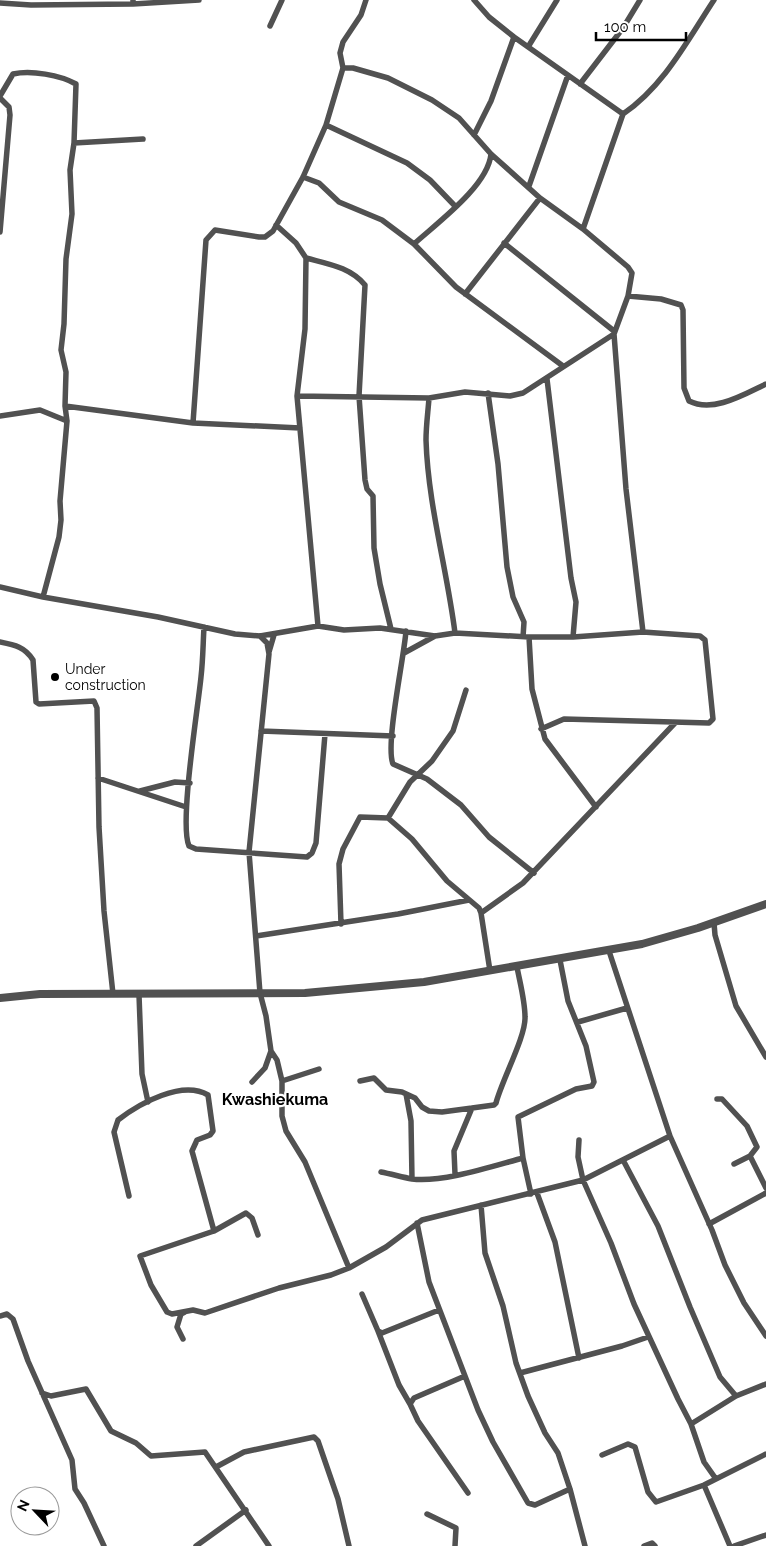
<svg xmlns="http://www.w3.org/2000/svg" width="766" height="1546" font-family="Raleway,sans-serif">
<rect width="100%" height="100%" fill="#fff"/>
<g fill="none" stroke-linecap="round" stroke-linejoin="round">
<path stroke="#515151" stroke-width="5.5" d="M133 0V4L199 0
M474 0 489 17 514 37 623 114 583 229
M0 3 31 5 133 4
M270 26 282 0
M528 47 557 0
M343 68H353L388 78 432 100 459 118 491 154 540 198 583 229 628 267 632 273 628 296 614 334 626 489 643 632
M580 84 623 28 640 0
M0 96 13 74C31 70 60 75 76 84L74 143 70 170 72 214 66 259 64 324 61 350 66 372 65 406 67 421 60 501 61 520 59 537 43 597
M0 98 9 107 10 115 0 232
M623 114C664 86 687 41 714 0
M326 125 407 163 430 180 455 206
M474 135 491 101 514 37
M74 143 143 139
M303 177 319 183 339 202 382 220 414 244 456 287 563 366
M529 186 568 75
M276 225 296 243 306 258C328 264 350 267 365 285L359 396 365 480 367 489 373 496 374 548 380 584 391 629
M504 243 614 331
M414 244C437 223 488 186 491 154
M306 258 305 329 297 396 318 626
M465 294 540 198
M628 296 661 299 681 305 683 310 684 388 689 401C713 413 743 395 766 384
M547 379 571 578 576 602 573 637
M488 393 498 464 507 567 513 597 524 622 523 637
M297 396 429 398 465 392 510 396 523 393 614 334
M429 398C428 412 426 426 426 440 428 505 447 569 455 633
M65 406 193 423 300 428
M0 416 40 410 67 421
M193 423 206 240 215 230 259 237H265L273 231 303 177 326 125 343 68 340 53 343 42 361 15 366 0
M0 587 43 597 158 617 235 634 260 636 318 626 344 630 380 628 435 636 455 633 529 637H573L643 632 700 636 705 640 713 719 709 723 564 719 541 729
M204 627C203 644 203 660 201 677 198 708 179 824 189 846L196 849 307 857 312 853 316 843 325 734
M406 631C404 658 385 745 393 764L427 779 461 805 489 837 534 873
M260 636 267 643 269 654 249 852 260 993 266 1016 271 1051 277 1060 282 1081V1116L286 1131 305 1162 349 1268
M529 637 532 689 545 739 596 807
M0 642C15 645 25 647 33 660L36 702 39 704 94 701 97 708 99 827 104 911 113 994
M269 652 274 635
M404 653 435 636
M466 690 453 731 432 761 410 782 388 818 412 839 447 881 479 908 481 913 490 971
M261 731 393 736
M98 778 186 807
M140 791 175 782 190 783
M481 913 523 883 675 723
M714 923 715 935 736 1006 766 1057
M341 924 339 864 343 849 360 817 388 818
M256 936 398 914 469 900
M609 951 670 1136 712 1230 725 1265 744 1303 766 1336
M139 995 142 1074 148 1102
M578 1022 627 1008
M282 1081 319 1069
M360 1081 374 1078 386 1090 402 1092 415 1098 422 1107 429 1111 442 1112 472 1108
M252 1082 265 1068 271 1051
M406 1094 411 1121 412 1179
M717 1099H722L747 1126 757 1147 750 1156 734 1164
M579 1140 578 1157 583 1180 611 1243 634 1304 678 1399 691 1424 704 1462 716 1479
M750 1156 766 1188
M623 1160 658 1226 690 1307 720 1377 736 1396
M381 1172C391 1174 402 1177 412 1179 442 1183 493 1166 523 1158
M455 1174 454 1151 472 1108 494 1105 496 1103C502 1080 526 1036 525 1017 525 1001 520 983 517 967
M537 1193 555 1242 579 1358
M531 1194 523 1158 518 1117 576 1089 592 1086 594 1082 586 1046 568 1001 560 960
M129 1196 114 1132 118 1120C140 1103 182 1080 208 1095L213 1131 210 1135 197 1140 192 1151 214 1231 140 1256 151 1285 167 1312 172 1314 193 1310 205 1313 279 1288 331 1275 349 1268 386 1247 422 1220 583 1180 670 1136
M481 1205 485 1253 503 1306 516 1363 528 1396 545 1433 558 1453 570 1489 585 1546
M417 1223 429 1282 478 1410 493 1442 528 1503 535 1505 570 1489
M709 1224 766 1193
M214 1231 246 1213 252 1218 258 1235
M362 1294 378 1331 382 1333 439 1310
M0 1316 7 1314 13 1319 28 1361 72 1460 75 1489 84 1503 104 1546
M378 1331 399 1385 410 1404
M183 1339 177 1327 181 1314 185 1312
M520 1373 622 1346 648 1337
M465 1376 414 1398 410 1404 418 1421 468 1493
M42 1393 51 1396 86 1389 111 1431 136 1443 151 1456 205 1452 269 1546
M691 1424 736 1396 766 1384
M602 1455 628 1444 635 1447 648 1492 656 1502 704 1485 766 1454
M216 1467 244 1452 314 1437 318 1441 338 1499 349 1546
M704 1485 730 1546
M427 1514 456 1528 455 1546
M196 1546 246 1510
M644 1546 652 1543 655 1546
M734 1546 766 1535"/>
<path stroke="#515151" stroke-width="8" d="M0 998 40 994 305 993 424 982 642 944 698 928 766 904"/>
</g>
<circle fill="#000" stroke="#fff" stroke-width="2" cx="55" cy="677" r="5"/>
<g text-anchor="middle" stroke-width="4.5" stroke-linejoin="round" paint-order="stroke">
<g font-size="14" fill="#000" stroke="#fff" text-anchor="start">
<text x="65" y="674">Under<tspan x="65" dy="16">construction</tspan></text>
</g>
<g font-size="16" font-weight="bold" fill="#000" stroke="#fff">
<text x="275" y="1105">Kwashiekuma</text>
</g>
</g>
<g transform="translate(35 1511) rotate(295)"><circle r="24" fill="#ffffff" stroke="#999999"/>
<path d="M0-4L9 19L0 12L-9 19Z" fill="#000000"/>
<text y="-8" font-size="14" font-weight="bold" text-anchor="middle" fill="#000000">N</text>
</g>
<path d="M596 32v8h90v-8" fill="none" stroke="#000000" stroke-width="2.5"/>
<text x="604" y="32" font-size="15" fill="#000000" stroke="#ffffff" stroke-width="4" paint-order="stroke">100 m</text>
</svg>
